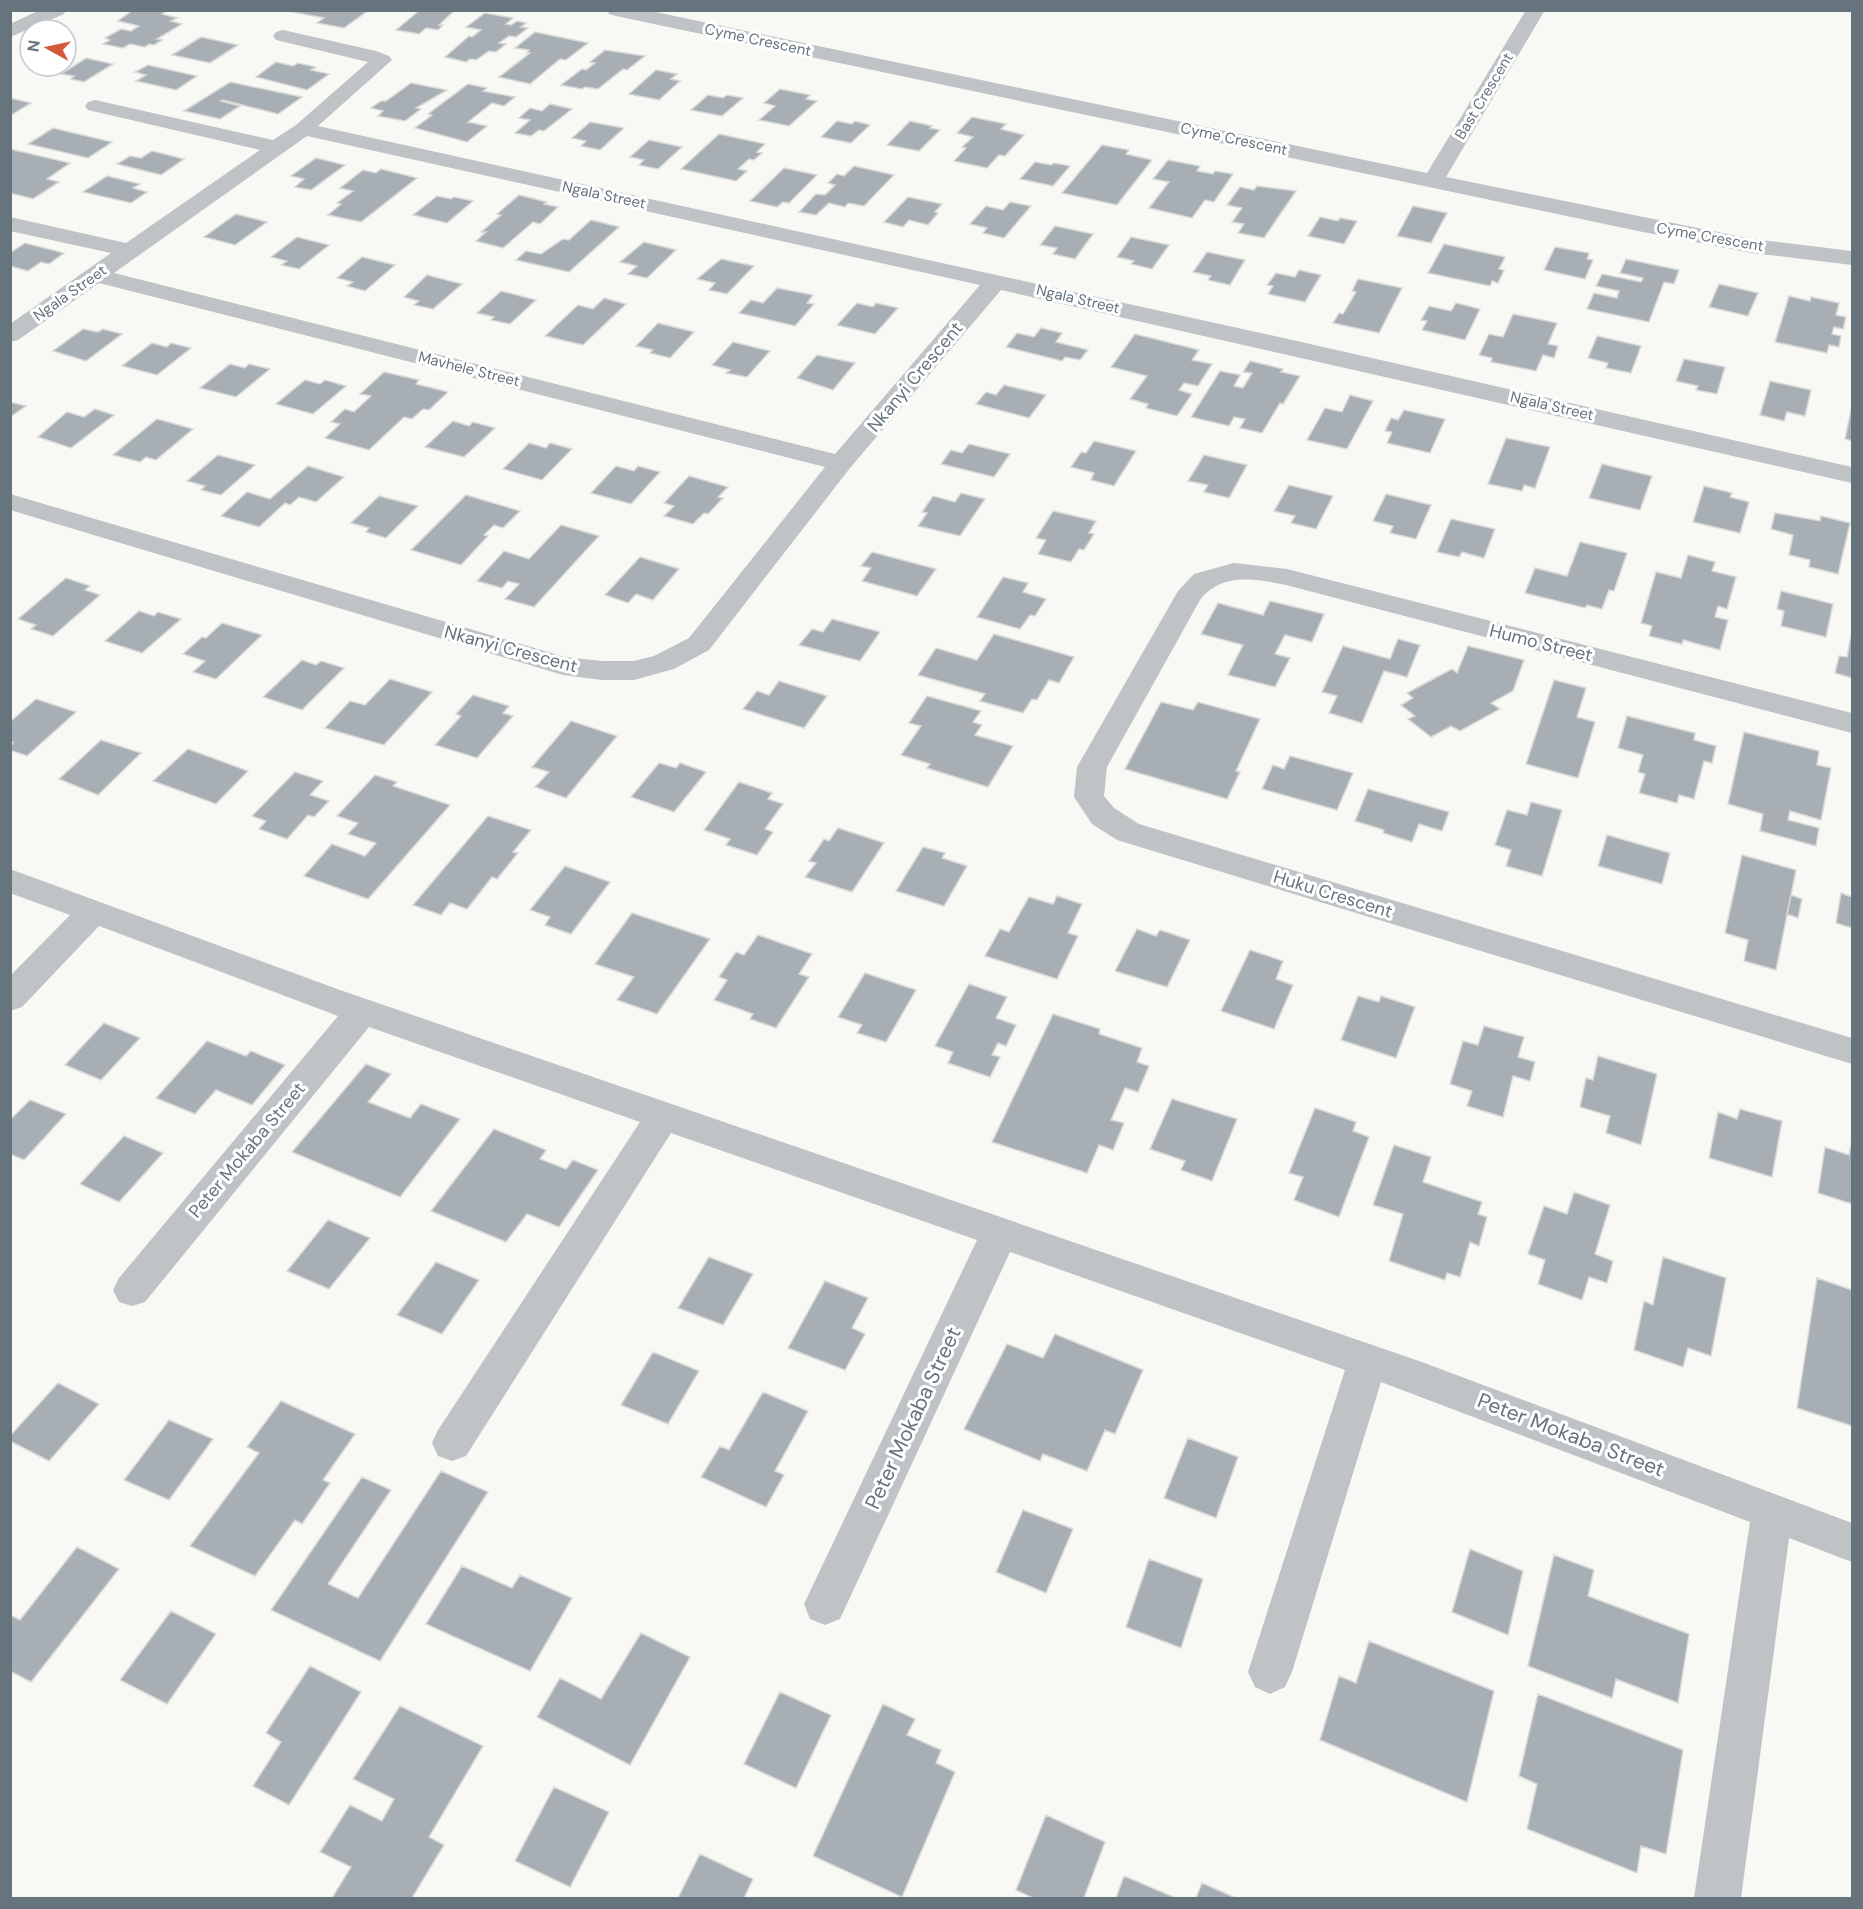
<svg xmlns="http://www.w3.org/2000/svg" width="1863" height="1909" font-family="'DM Sans',sans-serif">
<rect width="100%" height="100%" fill="#f8f8f5"/>
<path fill="#a7aeb4" stroke="#d9d9d8" stroke-width="1.5" d="M133 10H168L162 14 177 18 171 21 182 24 157 39 162 40 154 45 149 44 145 47 130 44 123 48 103 44 110 40 105 38 121 29 131 31 139 26 118 21Z
M294 10H369L344 28 317 23 324 18 293 12Z
M420 10H455L439 25H443L438 30 426 28 419 34 396 30Z
M485 13 513 18 506 24 511 25 517 21 526 23 521 27 528 28 516 37 509 36 499 43 506 44 496 52 489 51 476 60 470 59 466 62 445 57 469 36 472 37 481 30 466 27Z
M535 32 588 43 566 60 560 59 530 84 499 77 530 53H527L529 50 515 48Z
M201 37 238 45 210 63 172 55Z
M605 50 645 56 627 70 623 69 598 89 585 87 582 89 561 85 582 69 586 70 595 63 590 62Z
M86 58 113 64 84 82 71 79 74 76 61 74Z
M276 62 293 66 298 63 316 67 311 70 329 74 307 90 256 77Z
M148 65 197 76 176 90 136 81 146 75 135 72Z
M656 70 677 74 671 79 680 81 659 100 629 94Z
M230 82 302 97 278 114 223 100 221 101 240 106 220 119 184 111Z
M411 83 447 90 416 108 421 109 405 121 378 116 383 111 371 108 381 101H386Z
M468 84 487 88 483 91 515 97 504 106 492 103 468 122 487 126 467 142 415 128 432 115 428 114Z
M780 89 810 95 806 99 817 101 789 126 759 120 775 106 764 103Z
M708 95 723 98 727 95 743 98 722 116 691 110Z
M10 98 31 103 10 116Z
M550 104 572 109 544 131 539 130 531 136 515 133 530 120 519 118 530 108 542 111Z
M972 117 1006 124 1001 129 1024 135 1005 156 999 155 987 168 954 161 966 148 962 147 973 137 957 133Z
M837 121 852 124 855 121 870 125 851 143 821 137Z
M910 121 932 126 930 128 940 130 919 151 887 145Z
M590 122 624 128 600 150 581 146 586 141 572 138Z
M53 128 112 142 88 158 28 144Z
M719 134 765 144 757 152 762 153 754 160 749 159 738 169 747 171 736 181 681 169Z
M649 140 682 147 658 169 639 165 644 160 630 157Z
M1102 145 1129 150 1126 154 1152 160 1117 205 1062 193Z
M10 149 70 163 47 179 59 182 33 199 10 193Z
M152 151 184 159 161 175 117 164 130 156 141 158Z
M316 158 345 165 311 190 295 187 304 179 291 176Z
M1168 160 1200 166 1197 171 1213 174 1215 171 1233 174 1214 202 1205 200 1192 218 1149 208 1169 182 1153 179Z
M1035 162 1051 165 1054 163 1070 166 1053 186 1020 179Z
M854 166 894 175 864 206 848 203 845 207 829 203 816 215 799 212 816 194 825 195 835 185 828 183 837 174 844 176Z
M784 168 817 175 789 203 783 202 777 207 750 201Z
M381 169 417 178 361 222 328 215 341 204 337 203 353 191 340 188 363 170 376 173Z
M107 176 140 184 133 188 147 192 131 203 83 192Z
M1257 186 1296 191 1264 238 1238 233 1244 224 1232 222 1242 208 1227 205 1240 187 1254 190Z
M519 195 547 202 544 204 558 207 540 224 533 222 503 248 476 241 486 232H481L501 215 497 214Z
M437 196 451 199 454 197 473 201 447 223 413 215Z
M908 197 942 204 935 212 938 213 928 225 909 220 903 227 884 222Z
M1010 202 1031 206 1004 238 983 233 987 228 970 224 986 206 1003 210Z
M1413 206 1447 213 1431 243 1397 236Z
M236 214 267 222 235 245 204 237Z
M1320 217 1338 221 1340 218 1357 221 1344 244 1308 236Z
M591 220 619 227 569 272 516 260 526 251 541 254 563 239 569 240Z
M1055 226 1093 234 1075 259 1053 254 1057 248 1040 245Z
M297 237 329 245 299 269 281 265 287 261 271 257Z
M1131 237 1169 245 1152 269 1131 264 1134 261 1117 257Z
M644 242 676 250 647 278 628 274 637 266 620 262Z
M25 243 64 253 49 264 41 262 28 271 10 266V253Z
M1444 244 1505 257 1499 269 1504 270 1498 283 1492 281 1490 286 1428 273Z
M1555 247 1589 253 1587 259 1593 260 1585 279 1544 270Z
M1207 252 1245 260 1230 285 1208 280 1211 276 1193 272Z
M362 257 395 265 365 291 347 286 353 282 337 278Z
M721 259 754 266 727 294 709 290 715 283 697 279Z
M1626 259 1679 270 1674 284 1664 282 1649 322 1587 309 1594 293 1617 298 1619 291 1596 286 1602 274 1641 282 1643 278 1620 273Z
M1299 270 1321 275 1305 302 1268 294 1273 286 1267 285 1276 273 1295 277Z
M427 275 462 284 433 309 414 305 419 301 404 297Z
M1358 279 1402 288 1379 333 1333 323 1339 313 1343 314 1356 292 1352 291Z
M1719 284 1758 293 1748 316 1709 307Z
M777 288 813 295 807 303 814 304 795 326 739 313 751 300 763 303Z
M501 291 536 300 510 324 491 320 494 317 477 313Z
M1789 296 1810 301 1811 297 1839 303 1836 315 1846 317 1843 329 1834 327 1832 334 1841 336 1839 347 1829 345 1827 353 1775 342Z
M604 298 626 304 583 345 545 336 578 305 593 309Z
M857 303 873 307 876 303 898 308 875 334 837 325Z
M1456 303 1480 309 1465 340 1422 330 1427 321 1421 320 1429 306 1451 311Z
M1513 314 1557 323 1548 344 1558 346 1554 358 1543 355 1536 371 1491 362 1492 358 1479 355 1489 334 1503 337Z
M658 323 694 332 670 358 650 353 653 350 636 346Z
M1041 328 1062 333 1056 342 1088 350 1080 360 1065 357 1062 361 1006 347 1017 333 1034 337Z
M83 329 98 332 103 329 122 334 86 361 53 351Z
M1135 334 1199 350 1192 360 1212 364 1198 386 1184 383 1179 390 1192 394 1177 416 1146 408 1148 404 1130 399 1147 376 1111 367Z
M1597 336 1641 346 1631 373 1606 368 1608 363 1588 358Z
M733 342 770 351 747 377 726 373 730 370 712 365Z
M152 343 167 347 171 343 191 348 157 375 122 366Z
M817 355 855 363 833 390 797 378Z
M1684 359 1725 367 1717 394 1696 390 1698 386 1676 381Z
M1250 361 1283 369 1281 372 1300 376 1283 404 1280 403 1262 433 1240 428 1245 419 1234 417 1229 426 1191 417 1220 371 1240 375 1234 386 1243 388 1252 373 1243 372Z
M230 364 245 368 249 364 270 369 236 397 200 388Z
M384 372 419 380 416 384 448 392 429 410 423 409 412 419 404 417 369 450 325 438 340 424 331 422 345 409 354 412 371 396 360 394Z
M305 380 320 384 325 380 346 386 313 414 276 404Z
M1770 381 1811 390 1805 416 1787 412 1784 421 1760 415Z
M1004 385 1046 395 1029 418 976 404 986 392 996 395Z
M1350 395 1373 401 1347 449 1307 440 1325 408 1342 412Z
M10 402 26 406 10 417Z
M1852 405V441L1845 439Z
M95 409 114 415 71 448 38 437 67 412 84 417Z
M1404 410 1445 419 1430 453 1387 443 1392 432 1385 431 1391 418 1398 420Z
M157 419 193 429 156 460 146 457 140 462 113 455Z
M453 421 469 426 473 422 495 428 464 457 425 447Z
M1506 438 1550 447 1535 488 1524 485 1522 491 1488 484Z
M1094 441 1136 451 1114 486 1091 480 1094 473 1071 467 1081 452 1086 453Z
M529 443 546 448 550 443 572 449 542 480 503 469Z
M969 444 1010 454 994 477 941 464 951 450 962 453Z
M218 455 255 465 221 495 201 490 205 486 187 481Z
M1204 455 1247 465 1229 498 1204 492 1208 485 1188 481Z
M1602 464 1652 476 1640 510 1589 498Z
M308 466 344 477 316 502 299 497 290 505 285 503 259 527 221 516 247 492 270 499Z
M616 466 634 471 638 466 660 472 631 504 591 493Z
M689 476 728 487 718 497 723 498 708 514 704 513 693 524 664 516 674 506 664 503Z
M1289 485 1333 496 1316 529 1291 523 1295 516 1274 511Z
M1704 486 1732 493 1730 497 1749 502 1740 533 1693 522Z
M961 493 985 499 960 536 918 526 927 513 922 512 933 496 955 502Z
M1386 494 1431 505 1416 539 1390 533 1393 526 1373 521Z
M466 495 520 511 503 528 494 525 484 535 488 536 461 565 411 550Z
M379 496 418 506 386 538 366 532 369 528 351 523Z
M1053 511 1096 521 1089 533 1094 534 1084 550 1079 549 1071 562 1038 554 1046 540 1036 538Z
M1775 513 1820 521 1821 516 1850 523 1838 574 1809 567 1810 560 1789 555 1793 535 1771 529Z
M1451 519 1495 529 1484 558 1462 552 1459 557 1437 552Z
M561 525 599 536 534 607 505 599 519 584 508 581 502 588 477 581 504 551 529 559Z
M1580 542 1627 553 1614 591 1609 590 1602 609 1587 605 1585 608 1525 593 1535 568 1567 576Z
M872 552 936 569 917 596 862 581 871 568 861 566Z
M1688 555 1715 562 1712 571 1736 577 1727 609 1718 606 1715 617 1728 620 1720 650 1683 640 1682 644 1649 636 1652 626 1641 623 1656 572 1681 578Z
M640 557 679 569 653 600 636 594 628 603 605 595Z
M1003 577 1028 583 1023 592 1046 599 1035 616 1030 615 1020 629 977 617Z
M66 578 90 586 85 590 100 595 53 636 31 629 36 625 18 619Z
M1781 591 1833 604 1826 637 1781 626 1784 611 1777 609Z
M1270 601 1324 614 1312 642 1285 635 1275 654 1290 658 1275 687 1228 675 1243 645 1201 634 1218 603 1263 615Z
M139 611 154 616 158 612 181 619 142 653 105 641Z
M832 619 880 632 860 661 799 645 812 629 823 632Z
M222 623 262 635 216 679 193 672 205 661 183 654 202 637 206 638Z
M1852 630V678L1835 673 1839 656 1847 657Z
M994 634 1074 657 1059 683 1049 680 1037 700 1032 699 1023 713 980 701 985 694 918 675 936 648 977 660Z
M1398 639 1420 645 1407 677 1384 671 1362 723 1329 713 1337 696 1322 692 1343 646 1390 659Z
M1468 646 1524 660 1513 691 1491 703 1500 709 1460 731 1451 726 1431 737 1408 719 1415 716 1401 705 1413 698 1407 693 1452 669 1457 673Z
M302 660 316 665 321 661 344 668 302 710 263 697Z
M390 679 432 692 384 745 325 728 350 701 365 705Z
M1554 680 1586 688 1577 717 1595 722 1578 778 1526 764Z
M779 681 827 696 804 728 743 709 757 691 769 695Z
M473 695 509 706 503 713 513 716 477 758 435 745 461 716 456 714Z
M927 696 981 711 973 722 982 725 975 735 1013 746 988 787 927 768 930 764 901 755 921 726 909 723Z
M36 699 76 712 27 756 10 750 13 742 10 741V722Z
M1161 702 1193 710 1198 702 1260 719 1236 771 1240 772 1227 799 1125 769Z
M1627 716 1695 733 1694 740 1716 746 1712 763 1704 761 1694 799 1679 795 1677 803 1639 793 1645 774 1638 772 1643 755 1618 748Z
M571 721 617 736 566 798 535 787 549 772 532 767Z
M1744 732 1819 751 1817 765 1831 768 1821 820 1790 811 1788 820 1819 828 1816 846 1760 831 1763 814 1728 804Z
M101 740 141 753 98 795 59 779Z
M188 749 248 771 216 804 153 781Z
M1290 756 1353 773 1337 810 1262 789 1273 765 1284 769Z
M659 763 676 768 680 763 706 772 674 812 631 797Z
M295 772 323 781 310 795 329 801 314 817 308 815 287 839 259 829 266 821 252 816Z
M375 775 397 782 393 786 450 805 368 899 304 876 332 844 365 856 376 843 348 834 358 823 337 816Z
M739 782 772 793 768 799 783 804 765 829 773 832 757 855 726 845 730 839 704 830Z
M1368 789 1449 812 1442 831 1419 824 1412 842 1383 833 1384 830 1355 821Z
M1531 802 1562 810 1542 876 1506 866 1511 850 1495 845 1507 810 1527 815Z
M488 816 531 830 513 852 518 853 497 879 492 877 467 909 450 903 441 915 413 905Z
M838 828 884 843 852 892 805 877 816 863 809 861 824 839 829 841Z
M1607 835 1670 853 1662 884 1598 866Z
M923 847 945 853 942 858 967 866 944 906 896 891Z
M1742 855 1796 870 1776 970 1744 961 1748 940 1725 933Z
M565 866 610 882 571 934 545 925 550 917 530 910Z
M1841 893 1852 897V928L1836 923Z
M1791 895 1802 899 1798 918 1787 914Z
M1057 896 1082 904 1068 933 1078 936 1057 979 985 956 1000 929 1009 932 1029 897 1053 904Z
M632 913 710 939 657 1014 617 1000 634 977 595 964Z
M1137 929 1156 936 1160 930 1190 940 1167 987 1115 971Z
M758 935 812 954 799 974 809 977 776 1028 750 1019 753 1014 714 1000 727 980 719 977 736 952 744 955Z
M1250 950 1283 961 1276 979 1293 985 1274 1029 1221 1011Z
M865 973 916 990 886 1042 857 1033 862 1025 838 1017Z
M969 984 1007 997 996 1018 1016 1025 1006 1046 998 1043 992 1055 1000 1057 990 1077 948 1063 953 1052 935 1046Z
M1358 996 1379 1002 1381 996 1415 1007 1396 1058 1341 1040Z
M1053 1014 1100 1029 1099 1034 1142 1048 1137 1062 1149 1066 1138 1092 1125 1088 1111 1120 1124 1123 1113 1150 1099 1145 1087 1173 992 1142Z
M104 1023 140 1038 101 1080 65 1065Z
M1484 1026 1524 1037 1518 1057 1535 1062 1530 1081 1513 1076 1503 1117 1467 1106 1472 1091 1450 1084 1463 1041 1478 1045Z
M207 1041 246 1056 251 1051 285 1065 252 1105 216 1090 195 1114 156 1098Z
M1598 1056 1657 1074 1641 1145 1606 1133 1610 1116 1580 1107 1586 1078 1593 1080Z
M366 1064 391 1074 368 1102 410 1118 421 1104 460 1119 400 1197 292 1152Z
M1172 1099 1237 1119 1212 1181 1181 1170 1185 1161 1150 1149Z
M30 1100 66 1114 24 1160 10 1154V1120Z
M1315 1108 1356 1122 1353 1131 1369 1137 1339 1217 1294 1200 1303 1177 1289 1173Z
M1740 1109 1782 1121 1772 1177 1709 1158 1718 1112 1737 1119Z
M494 1129 546 1150 540 1159 566 1169 573 1160 598 1170 559 1227 527 1214 506 1242 431 1211Z
M124 1136 163 1153 119 1202 80 1184Z
M1852 1139V1204L1818 1193 1825 1147 1849 1155Z
M1394 1145 1431 1157 1423 1182 1482 1202 1478 1214 1487 1217 1479 1246 1470 1242 1460 1277 1447 1273 1445 1280 1389 1261 1403 1214 1373 1205Z
M1574 1192 1610 1205 1595 1254 1613 1261 1607 1283 1589 1277 1582 1300 1538 1284 1545 1260 1528 1254 1544 1206 1567 1214Z
M328 1220 370 1238 329 1289 287 1271Z
M709 1257 753 1274 723 1325 678 1308Z
M1663 1257 1726 1278 1711 1356 1688 1348 1683 1367 1634 1350 1644 1301 1653 1305Z
M436 1262 479 1280 442 1334 397 1315Z
M1817 1278 1852 1290V1426L1797 1408Z
M825 1281 868 1298 852 1328 865 1334 845 1370 788 1348Z
M1055 1334 1143 1370 1115 1434 1105 1430 1087 1471 1043 1454 1040 1461 964 1429 1007 1344 1043 1358Z
M653 1352 699 1371 668 1424 621 1405Z
M58 1383 99 1404 49 1461 10 1441V1436Z
M763 1392 808 1411 775 1471 784 1475 766 1507 701 1477 720 1446 729 1450Z
M281 1401 355 1434 323 1480 330 1483 302 1524 295 1520 255 1576 190 1546 259 1453 247 1447Z
M169 1420 213 1439 169 1500 124 1480Z
M1188 1438 1238 1457 1216 1518 1164 1498Z
M441 1471 488 1492 380 1661 271 1610 362 1477 391 1490 328 1584 358 1598Z
M1023 1510 1073 1529 1046 1593 996 1572Z
M77 1547 119 1569 31 1682 10 1671V1615L20 1620Z
M1470 1549 1523 1571 1508 1635 1452 1612Z
M1554 1555 1594 1570 1588 1596 1689 1634 1678 1703 1616 1679 1612 1698 1528 1666Z
M1149 1559 1203 1579 1181 1648 1126 1627Z
M462 1566 512 1588 520 1575 572 1598 530 1671 426 1624Z
M171 1611 216 1634 167 1704 120 1680Z
M641 1633 690 1657 630 1765 537 1717 560 1678 601 1699Z
M1369 1641 1494 1691 1467 1802 1320 1740 1339 1676 1356 1683Z
M310 1666 361 1692 289 1805 253 1786 281 1742 266 1733Z
M780 1692 831 1715 796 1788 744 1764Z
M1538 1694 1683 1750 1666 1854 1641 1846 1637 1873 1527 1829 1537 1784 1519 1776Z
M883 1704 915 1719 907 1735 941 1750 936 1763 955 1772 902 1897 813 1856Z
M400 1706 483 1746 429 1837 444 1845 412 1898H332L351 1867 320 1852 350 1805 382 1821 394 1799 353 1779Z
M554 1787 609 1812 570 1887 515 1861Z
M1046 1815 1105 1842 1084 1898H1033L1016 1890Z
M700 1854 753 1879 744 1898H678Z
M1124 1876 1176 1898H1116Z
M1202 1883 1236 1898H1196Z"/>
<g fill="none" stroke-linecap="round" stroke-linejoin="round">
<path fill="#bfc3c6" fill-rule="evenodd" d="M40 10H66L64 14 10 37V24Z
M607 10H646L1427 173 1526 10H1545L1446 177 1752 239 1852 251V265L1752 253 1638 231 616 16 609 14Z
M283 30 376 51 389 56 392 60 318 126 1288 339 1852 467V483L1001 290 850 468 709 650 674 669 634 680H602L563 675 10 510V494L565 657 602 661H634L654 656 689 638 825 467 99 283 18 340 10 342V324L111 253 10 231V217L126 243 260 150 88 110 85 106 88 102 95 100 273 140 296 125 368 62 276 40 273 36 276 32ZM307 136 980 285 835 454 114 273Z
M1234 563 1287 569 1852 713V733L1286 585C1256 579 1222 572 1200 600L1107 767 1104 796 1114 808 1139 824 1852 1038V1064L1117 840 1092 824 1074 797 1077 767 1178 591 1194 574Z
M10 869 340 990 1419 1361 1852 1523V1562L1789 1538 1741 1898H1694L1750 1522 1381 1382 1292 1672 1285 1687 1270 1694 1255 1687 1248 1672 1345 1370 1010 1252 840 1619 825 1625 810 1619 804 1604 977 1240 671 1133 466 1456 452 1461 438 1456 432 1443 438 1430 640 1122 369 1027 145 1302 132 1306 119 1302 113 1290 119 1278 338 1016 99 926 22 1007 10 1011V976L70 915 10 893Z"/>
</g>
<g text-anchor="middle" stroke-width="6" stroke-linejoin="round" paint-order="stroke">
<g font-size="15" fill="#66747d" stroke="#fff">
<text transform="translate(758 40) rotate(12)" y="5">Cyme Crescent</text>
<text transform="translate(1484 96) rotate(-59)" y="5">Bast Crescent</text>
<text transform="translate(1234 139) rotate(12)" y="5">Cyme Crescent</text>
<text transform="translate(604 195) rotate(12)" y="5">Ngala Street</text>
<text transform="translate(1710 237) rotate(10)" y="5">Cyme Crescent</text>
<text transform="translate(70 293) rotate(-35)" y="5">Ngala Street</text>
<text transform="translate(1078 299) rotate(13)" y="5">Ngala Street</text>
<text transform="translate(469 369) rotate(14)" y="5">Mavhele Street</text>
<text transform="translate(1552 406) rotate(13)" y="5">Ngala Street</text>
</g>
<g font-size="18" fill="#66747d" stroke="#fff">
<text transform="translate(915 377) rotate(-50)" y="6">Nkanyi Crescent</text>
<text transform="translate(1541 643) rotate(14)" y="6">Humo Street</text>
<text transform="translate(511 649) rotate(15)" y="6">Nkanyi Crescent</text>
<text transform="translate(1333 894) rotate(17)" y="6">Huku Crescent</text>
<text transform="translate(247 1150) rotate(-50)" y="6">Peter Mokaba Street</text>
</g>
<g font-size="21" fill="#66747d" stroke="#fff">
<text transform="translate(913 1418) rotate(-65)" y="7">Peter Mokaba Street</text>
<text transform="translate(1571 1435) rotate(21)" y="7">Peter Mokaba Street</text>
</g>
</g>
<rect width="1863" height="1909" fill="none" stroke="#66747d" stroke-width="24"/>
<g transform="translate(48 48) rotate(278)"><circle r="28" fill="#ffffff" stroke="#c2c7cb" stroke-width="1.5"/>
<path d="M0-4.5L10 22L0 15L-10 22Z" fill="#d2593a"/>
<text y="-9" font-size="16" font-weight="bold" text-anchor="middle" fill="#66747d">N</text>
</g>
</svg>
